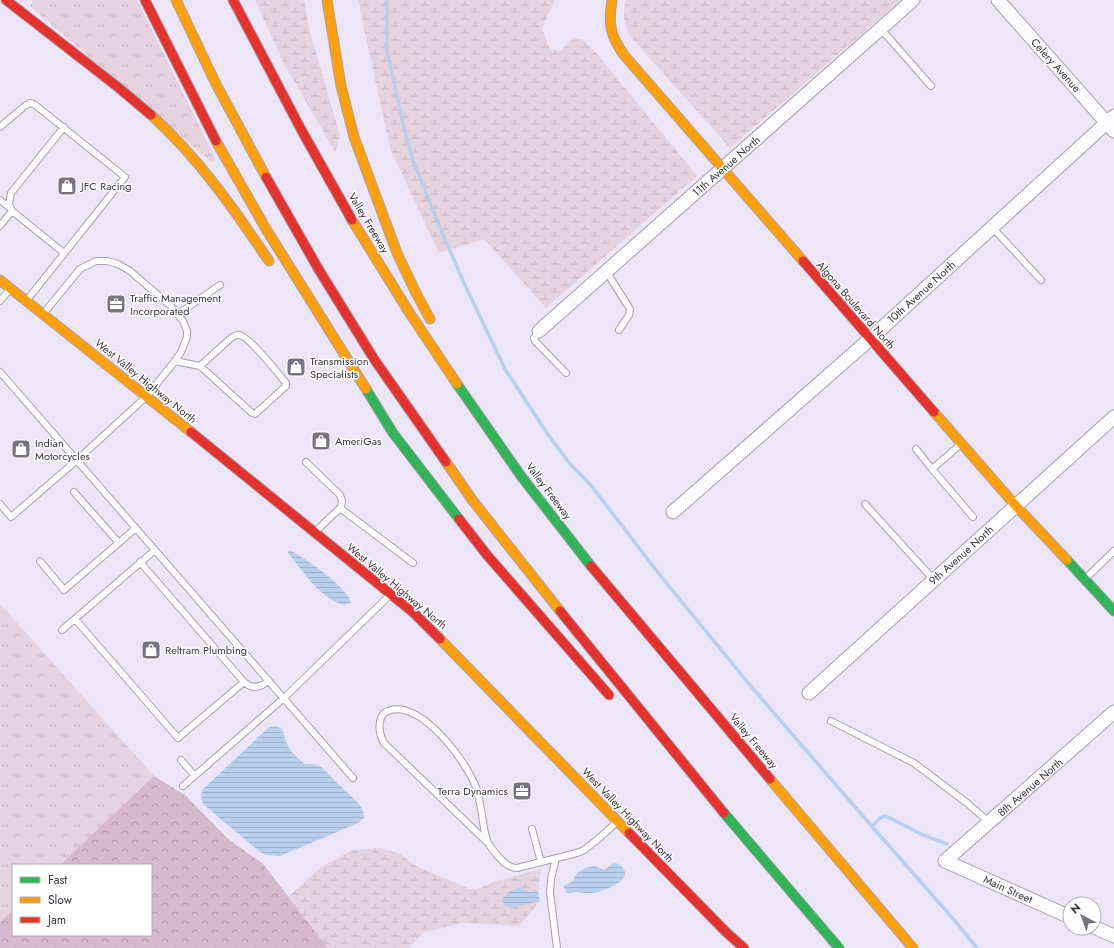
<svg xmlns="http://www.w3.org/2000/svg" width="1114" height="948" font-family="Jost,sans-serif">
<defs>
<pattern id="grass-tufts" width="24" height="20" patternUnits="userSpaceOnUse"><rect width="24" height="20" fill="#e6d3e0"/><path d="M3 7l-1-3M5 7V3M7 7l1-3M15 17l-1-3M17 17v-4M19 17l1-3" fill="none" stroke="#c6b6c1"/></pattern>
<pattern id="forest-crowns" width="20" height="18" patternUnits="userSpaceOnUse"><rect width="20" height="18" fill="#d6b9ca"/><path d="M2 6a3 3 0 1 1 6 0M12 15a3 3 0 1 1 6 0" fill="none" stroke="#af97a6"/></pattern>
<pattern id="wetland-marsh" width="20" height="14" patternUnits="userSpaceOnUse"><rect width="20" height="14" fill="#e6d3e0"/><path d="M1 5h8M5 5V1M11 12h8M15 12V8" fill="none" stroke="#c6b6c1"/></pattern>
<pattern id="water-rules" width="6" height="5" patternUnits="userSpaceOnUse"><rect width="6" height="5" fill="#b8d0ed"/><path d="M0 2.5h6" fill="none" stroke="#9fb3cc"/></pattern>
</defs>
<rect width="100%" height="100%" fill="#ece6f8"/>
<path fill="url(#grass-tufts)" d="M33 0H137L215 158 214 161 211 162 30 6Z
M0 604 154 776 60 865H13V910L0 922Z"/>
<path fill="url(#forest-crowns)" d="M154 776 186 796 227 838 263 864 328 948H0V922L13 910V935H151V865H60Z"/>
<path fill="url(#wetland-marsh)" d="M255 0H304L309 29 340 136 335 152 283 62Z
M358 0H555L542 29 550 49 560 51 571 40 582 39 598 55 697 176 546 308 484 239 439 253 390 148Z
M626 0H901L730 148 630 36C624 24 622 14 626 0Z
M381 848 400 854 416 866 469 889H477L494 882 541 869 538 892 540 901 519 926 463 923 425 932 409 947V948H328L288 897 320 868 352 850Z"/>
<path fill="url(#water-rules)" d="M289 550C302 555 349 589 351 602L345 605C322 601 302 570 288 553Z
M273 726 281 728C285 734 284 738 287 744 291 752 298 759 305 764H312L320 766 359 804 363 810 364 818 358 823 280 856 266 855 260 852 203 804 201 797 202 790 267 729Z
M616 863C620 865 624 868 625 872 627 883 601 892 592 893 586 894 582 892 576 892 573 892 570 893 567 893L563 886 573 881C576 871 584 868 594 866L604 870 612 864Z
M520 888 529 892H538L540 901 514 907 505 906 503 902V897L512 890Z"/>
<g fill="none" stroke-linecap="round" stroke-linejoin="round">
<path stroke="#b8d0ed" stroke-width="3.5" d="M387 0V50L404 128 412 158 439 225 464 283 505 369 547 433 570 464 590 484 656 570 713 640 749 684 855 807 955 921 977 948
M872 827C877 821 879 817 886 816L921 834 947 844"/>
<g stroke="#a6a1ae" stroke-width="8">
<path id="lane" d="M881 29 931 86
M0 127 26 105 30 103 34 104 125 177 27 300
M64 127 11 193 9 204 12 211 64 253
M0 200 10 208
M0 226 12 211
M992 227 1041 280
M606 271 630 309 629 315 619 330
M0 301 9 290
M178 314 220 285
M539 331 534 338 535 341 566 373
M175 361 200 366 252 413 255 414 286 386V383C278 373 250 338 240 335 237 334 234 336 231 338L200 366
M0 372 353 778
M916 449 932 469 960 445
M306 462 340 495 342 501 341 507 316 531
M932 469 973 517
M74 492 119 543
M0 504 11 517 77 460 146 397 175 361 181 352 187 337V331L183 321 172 307 130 271 118 264 107 261H96L80 269 44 313
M865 504 934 580
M340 508 413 563
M40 561 64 590 136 528
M140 562 244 682C252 689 260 688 268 681
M1086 578 1114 551
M75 619 178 738 244 682
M62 630 155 550
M831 721 914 763 967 803 989 822
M181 760 194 775
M183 786 284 698 389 596
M532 829 541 862
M487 842 384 743C379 734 377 722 384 713 417 693 466 761 476 787 480 800 482 815 484 828 485 833 486 839 488 843 494 852 505 868 517 868L577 853 584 850 597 840 616 823
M556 858 551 879 550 893 557 948"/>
</g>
<g stroke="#a6a1ae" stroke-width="15">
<path id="street" d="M998 0 1114 131
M539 331 913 0
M673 512 870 339 1114 116
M809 693 1114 417
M1070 917 945 861 1114 712
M1094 927 1114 936"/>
</g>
<g stroke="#a6a1ae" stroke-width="11">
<path id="fast" d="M457 384 521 476 591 566
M366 389 393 433 459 519
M1067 560 1114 611
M724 813 839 948"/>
</g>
<g stroke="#a6a1ae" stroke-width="11">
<path id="slow" d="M176 0 216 84 266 177
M327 0 341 86 354 137 397 253 416 293 430 319
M612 0C608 24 610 35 624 55L803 261
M151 115C198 157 234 209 269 261
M216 141 266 229 366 389
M352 220 409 312 457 384
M0 280 191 432
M934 412 1016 506 1067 560
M446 462 473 501 560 611
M440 639 629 833
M770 779 913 948"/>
</g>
<g stroke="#a6a1ae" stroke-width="11">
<path id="jam" d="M6 0 119 88 151 115
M145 0 216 141
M233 0 303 133 352 220
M266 177 319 270 374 359 446 462
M803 261 934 412
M191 432 414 613 440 639
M459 519 487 555 609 695
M591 566 770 779
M560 611 724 813
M629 833 726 932 744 948"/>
</g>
<use href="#lane" stroke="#fcfbfe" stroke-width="6"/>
<use href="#street" stroke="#fcfbfe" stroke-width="13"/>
<use href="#fast" stroke="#30b455" stroke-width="9"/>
<use href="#slow" stroke="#ff9f0a" stroke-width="9"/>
<use href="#jam" stroke="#e5322d" stroke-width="9"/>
</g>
<defs>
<g id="shop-square" transform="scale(1)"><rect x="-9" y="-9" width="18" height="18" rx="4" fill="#787381" stroke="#fff"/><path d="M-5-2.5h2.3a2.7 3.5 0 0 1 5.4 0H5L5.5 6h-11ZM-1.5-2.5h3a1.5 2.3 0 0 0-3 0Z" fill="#fff"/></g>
<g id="office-square" transform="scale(1)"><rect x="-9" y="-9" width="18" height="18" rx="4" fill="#787381" stroke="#fff"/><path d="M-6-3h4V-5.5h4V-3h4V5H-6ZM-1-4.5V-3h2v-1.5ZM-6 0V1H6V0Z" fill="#fff"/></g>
</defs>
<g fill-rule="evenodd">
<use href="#shop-square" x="67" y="186"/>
<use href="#office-square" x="116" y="304"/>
<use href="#shop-square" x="296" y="367"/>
<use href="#shop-square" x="321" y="441"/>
<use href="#shop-square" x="21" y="449"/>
<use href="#shop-square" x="151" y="650"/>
<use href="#office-square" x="522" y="791"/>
</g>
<g text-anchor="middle" stroke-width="3" stroke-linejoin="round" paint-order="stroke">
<g font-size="11" fill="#393541" stroke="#fff">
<text transform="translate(1056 65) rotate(48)" y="4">Celery Avenue</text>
<text transform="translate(726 166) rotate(-41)" y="4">11th Avenue North</text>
<text transform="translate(369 223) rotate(59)" y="4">Valley Freeway</text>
<text transform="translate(921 292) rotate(-42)" y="4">10th Avenue North</text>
<text transform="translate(856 305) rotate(49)" y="4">Algona Boulevard North</text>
<text transform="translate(146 381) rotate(39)" y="4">West Valley Highway North</text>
<text transform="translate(549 491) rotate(53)" y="4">Valley Freeway</text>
<text transform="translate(961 555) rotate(-42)" y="4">9th Avenue North</text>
<text transform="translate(397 586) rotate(40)" y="4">West Valley Highway North</text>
<text transform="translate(754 741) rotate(50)" y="4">Valley Freeway</text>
<text transform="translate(1030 787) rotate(-41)" y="4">8th Avenue North</text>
<text transform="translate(628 815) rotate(46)" y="4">West Valley Highway North</text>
<text transform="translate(1008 889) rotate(24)" y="4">Main Street</text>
</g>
<g font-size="11" fill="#393541" stroke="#fff" text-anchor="start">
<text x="81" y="190">JFC Racing</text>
<text x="130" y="302">Traffic Management<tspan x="130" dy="13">Incorporated</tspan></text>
<text x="310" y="365">Transmission<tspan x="310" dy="13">Specialists</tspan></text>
<text x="335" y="445">AmeriGas</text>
<text x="35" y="447">Indian<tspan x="35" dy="13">Motorcycles</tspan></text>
<text x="165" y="654">Reltram Plumbing</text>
<text x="508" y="795" text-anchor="end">Terra Dynamics</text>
</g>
</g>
<rect x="12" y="864" width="140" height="72" fill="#ffffff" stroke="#b0aeb3"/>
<rect x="20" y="877" width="20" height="6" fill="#30b455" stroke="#b0aeb3"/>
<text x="48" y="884" font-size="12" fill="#393541">Fast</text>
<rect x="20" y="897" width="20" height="6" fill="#ff9f0a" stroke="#b0aeb3"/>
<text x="48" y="904" font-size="12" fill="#393541">Slow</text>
<rect x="20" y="917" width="20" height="6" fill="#e5322d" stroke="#b0aeb3"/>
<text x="48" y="924" font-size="12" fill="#393541">Jam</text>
<g transform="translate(1082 916) rotate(319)"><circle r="19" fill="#ffffff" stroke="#b0aeb3"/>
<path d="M0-3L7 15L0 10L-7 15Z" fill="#787381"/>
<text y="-6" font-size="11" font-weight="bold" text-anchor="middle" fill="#393541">N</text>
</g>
</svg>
